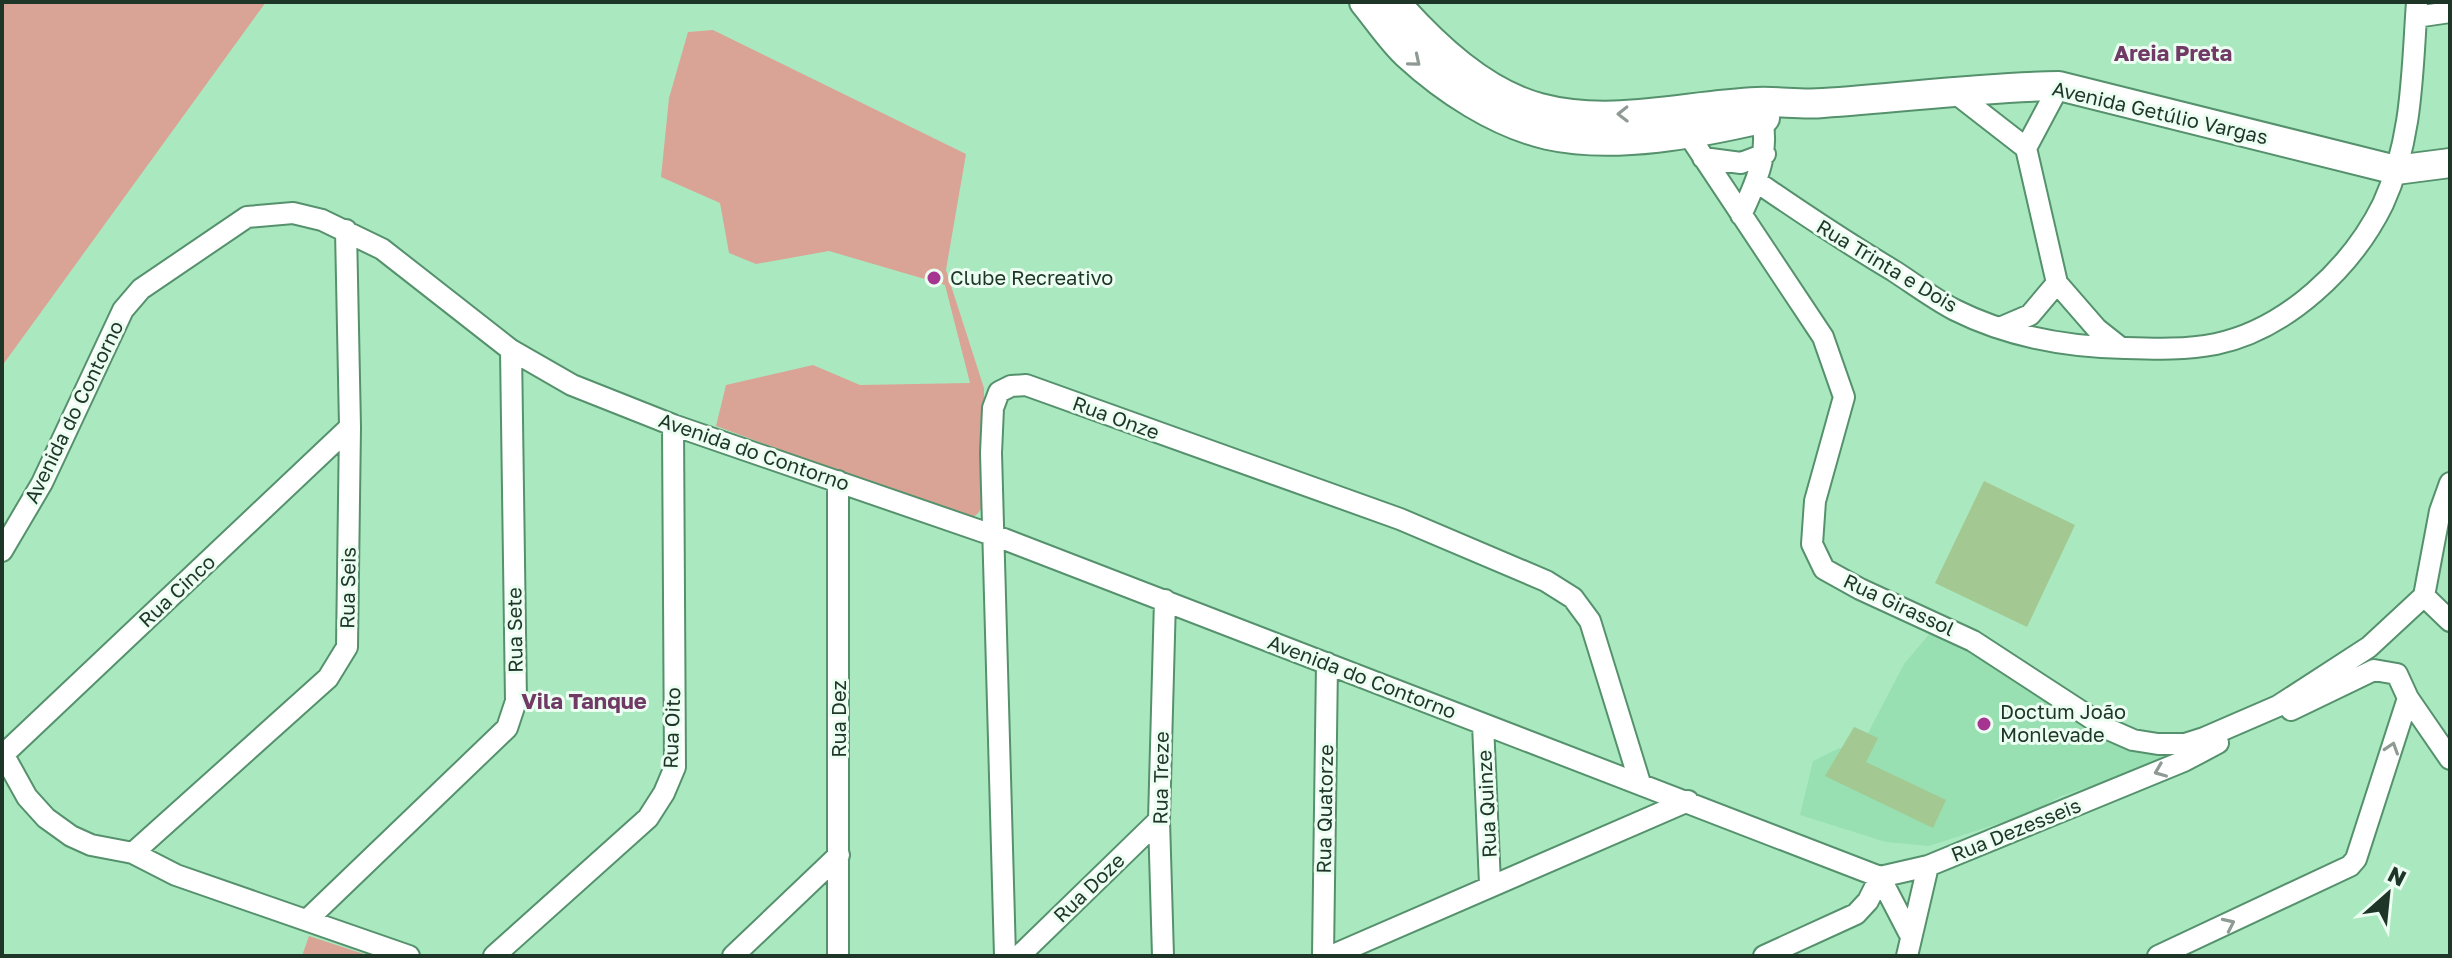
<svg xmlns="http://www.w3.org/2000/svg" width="2452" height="958" font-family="'Golos Text',sans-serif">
<rect width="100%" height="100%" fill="#aae9c0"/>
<path fill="#98dfb2" d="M1932 631 2080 714 2177 751 2134 772 2061 796 2031 813 1929 846 1886 842 1800 815 1813 761 1839 748 1843 750 1854 727 1868 733 1904 664Z"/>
<path fill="#d9a495" d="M2 2H266L2 366Z
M713 30 966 154 946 270 984 388V496C982 509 980 516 966 519L716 426 726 385 813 365 860 385 970 383 945 285 829 251 756 264 729 253 720 203 661 177 669 98 688 32Z
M309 936 370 956H302Z"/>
<path fill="#a3c891" d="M1984 481 2075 525 2027 627 1935 583Z
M1854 727 1878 738 1866 762 1946 800 1933 828 1825 776Z"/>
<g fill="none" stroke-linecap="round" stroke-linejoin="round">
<g stroke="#55916c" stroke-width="24">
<path id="street" d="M2416 17 2450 12
M1954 92 2026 148 2057 283 2097 329 2121 348
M1682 125 1823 337 1844 397 1815 501 1812 544 1824 569 1860 589 1973 641 2108 729 2133 740 2158 744H2185L2204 738 2278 706 2369 647 2424 596 2440 511 2450 483
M2026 148 2059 86
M1703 158 1741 163 1765 154
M1757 182C1802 213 1847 243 1894 271 1914 284 1934 299 1955 310 2007 336 2068 347 2125 348 2156 349 2186 350 2216 344 2287 329 2352 267 2383 204 2413 139 2412 71 2417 2
M1741 215C1758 179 1773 146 1758 106
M2002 327 2030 315 2057 283
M838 481V956
M2 551 42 483 123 310 141 289 247 217 293 213 322 220 382 249 511 350 572 385 673 425 1004 539 1880 877
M2424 596 2450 621
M2291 710 2374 670 2397 674 2408 698 2450 759
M1483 724 1490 884
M2 752 27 797 46 818 71 836 91 845 133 853 176 875 409 956
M4 754 350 427
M133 853 328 678 347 647 350 427 346 230
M1880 877 1928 866 2184 761 2218 743
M1880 877 1909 933
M307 920 507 728 516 701 511 350
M494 956 648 818 664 793 675 767 673 425
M733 956 839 855
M1005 956 991 453 993 408 999 392 1011 386 1026 385 1400 519 1546 581 1573 598 1590 621 1640 783
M1019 956 1159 820
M1163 956 1159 820 1165 600
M1323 956 1327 663
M1331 956 1688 801
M1764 956 1856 914 1868 901 1880 877
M1907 956 1928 866
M2158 956 2350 866 2356 859 2408 698"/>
</g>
<g stroke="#55916c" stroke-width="32">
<path id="secondary" d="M1364 2C1378 19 1391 39 1407 54 1445 89 1496 123 1548 135 1615 150 1700 133 1765 118
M1395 2C1433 45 1483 93 1540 108 1612 127 1685 105 1757 102 1779 101 1801 105 1823 103 1902 98 1980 87 2059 86L2396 170 2450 163"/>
</g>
<use href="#street" stroke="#fff" stroke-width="20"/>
<use href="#secondary" stroke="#fff" stroke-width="28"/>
</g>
<defs><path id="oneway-chevron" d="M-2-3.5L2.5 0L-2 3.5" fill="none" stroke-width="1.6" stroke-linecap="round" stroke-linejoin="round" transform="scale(2)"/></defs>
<g stroke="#8e9a93">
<use href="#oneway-chevron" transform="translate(1415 61) rotate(40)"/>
<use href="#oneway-chevron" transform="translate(1623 114) rotate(179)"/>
<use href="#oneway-chevron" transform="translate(2392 748) rotate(-72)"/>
<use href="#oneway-chevron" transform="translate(2160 771) rotate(158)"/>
<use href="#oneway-chevron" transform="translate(2229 924) rotate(-25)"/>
</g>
<g fill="#a63592" stroke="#ecfef1" stroke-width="3">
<circle cx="934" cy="278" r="8"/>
<circle cx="1984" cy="724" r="8"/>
</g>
<g text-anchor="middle" stroke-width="6" stroke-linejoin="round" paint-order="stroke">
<g font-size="20" fill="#1d3627" stroke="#ecfef1">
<text transform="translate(2160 113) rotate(13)" y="7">Avenida Getúlio Vargas</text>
<text transform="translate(1887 266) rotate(31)" y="7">Rua Trinta e Dois</text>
<text transform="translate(74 412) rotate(-64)" y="7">Avenida do Contorno</text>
<text transform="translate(1116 418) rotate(20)" y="7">Rua Onze</text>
<text transform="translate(754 452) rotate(19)" y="7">Avenida do Contorno</text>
<text transform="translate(348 588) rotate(-89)" y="7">Rua Seis</text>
<text transform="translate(177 591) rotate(-43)" y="7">Rua Cinco</text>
<text transform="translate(1899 605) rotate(25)" y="7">Rua Girassol</text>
<text transform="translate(515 630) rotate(-91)" y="7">Rua Sete</text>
<text transform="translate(1362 677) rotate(21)" y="7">Avenida do Contorno</text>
<text transform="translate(839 719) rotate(-90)" y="7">Rua Dez</text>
<text transform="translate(672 728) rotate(-88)" y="7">Rua Oito</text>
<text transform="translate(1161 778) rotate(-89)" y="7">Rua Treze</text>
<text transform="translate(1487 804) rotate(-93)" y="7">Rua Quinze</text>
<text transform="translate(1325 809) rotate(-89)" y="7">Rua Quatorze</text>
<text transform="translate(2016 830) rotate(-22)" y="7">Rua Dezesseis</text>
<text transform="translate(1089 888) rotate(-44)" y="7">Rua Doze</text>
</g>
<g font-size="20" fill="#1d3627" stroke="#ecfef1" text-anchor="start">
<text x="950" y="285">Clube Recreativo</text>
<text x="2000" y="719">Doctum João<tspan x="2000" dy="23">Monlevade</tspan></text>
</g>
<g font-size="22" font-weight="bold" fill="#713965" stroke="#ecfef1">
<text x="2173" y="61">Areia Preta</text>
<text x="584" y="709">Vila Tanque</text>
</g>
</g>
<rect width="2452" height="958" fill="none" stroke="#1d3627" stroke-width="8"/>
<g transform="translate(2388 894) rotate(27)" stroke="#ecfef1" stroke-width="6" paint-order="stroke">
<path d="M0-6L14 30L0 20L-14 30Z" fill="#1d3627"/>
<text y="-12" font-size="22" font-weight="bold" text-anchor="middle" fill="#1d3627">N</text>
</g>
</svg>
